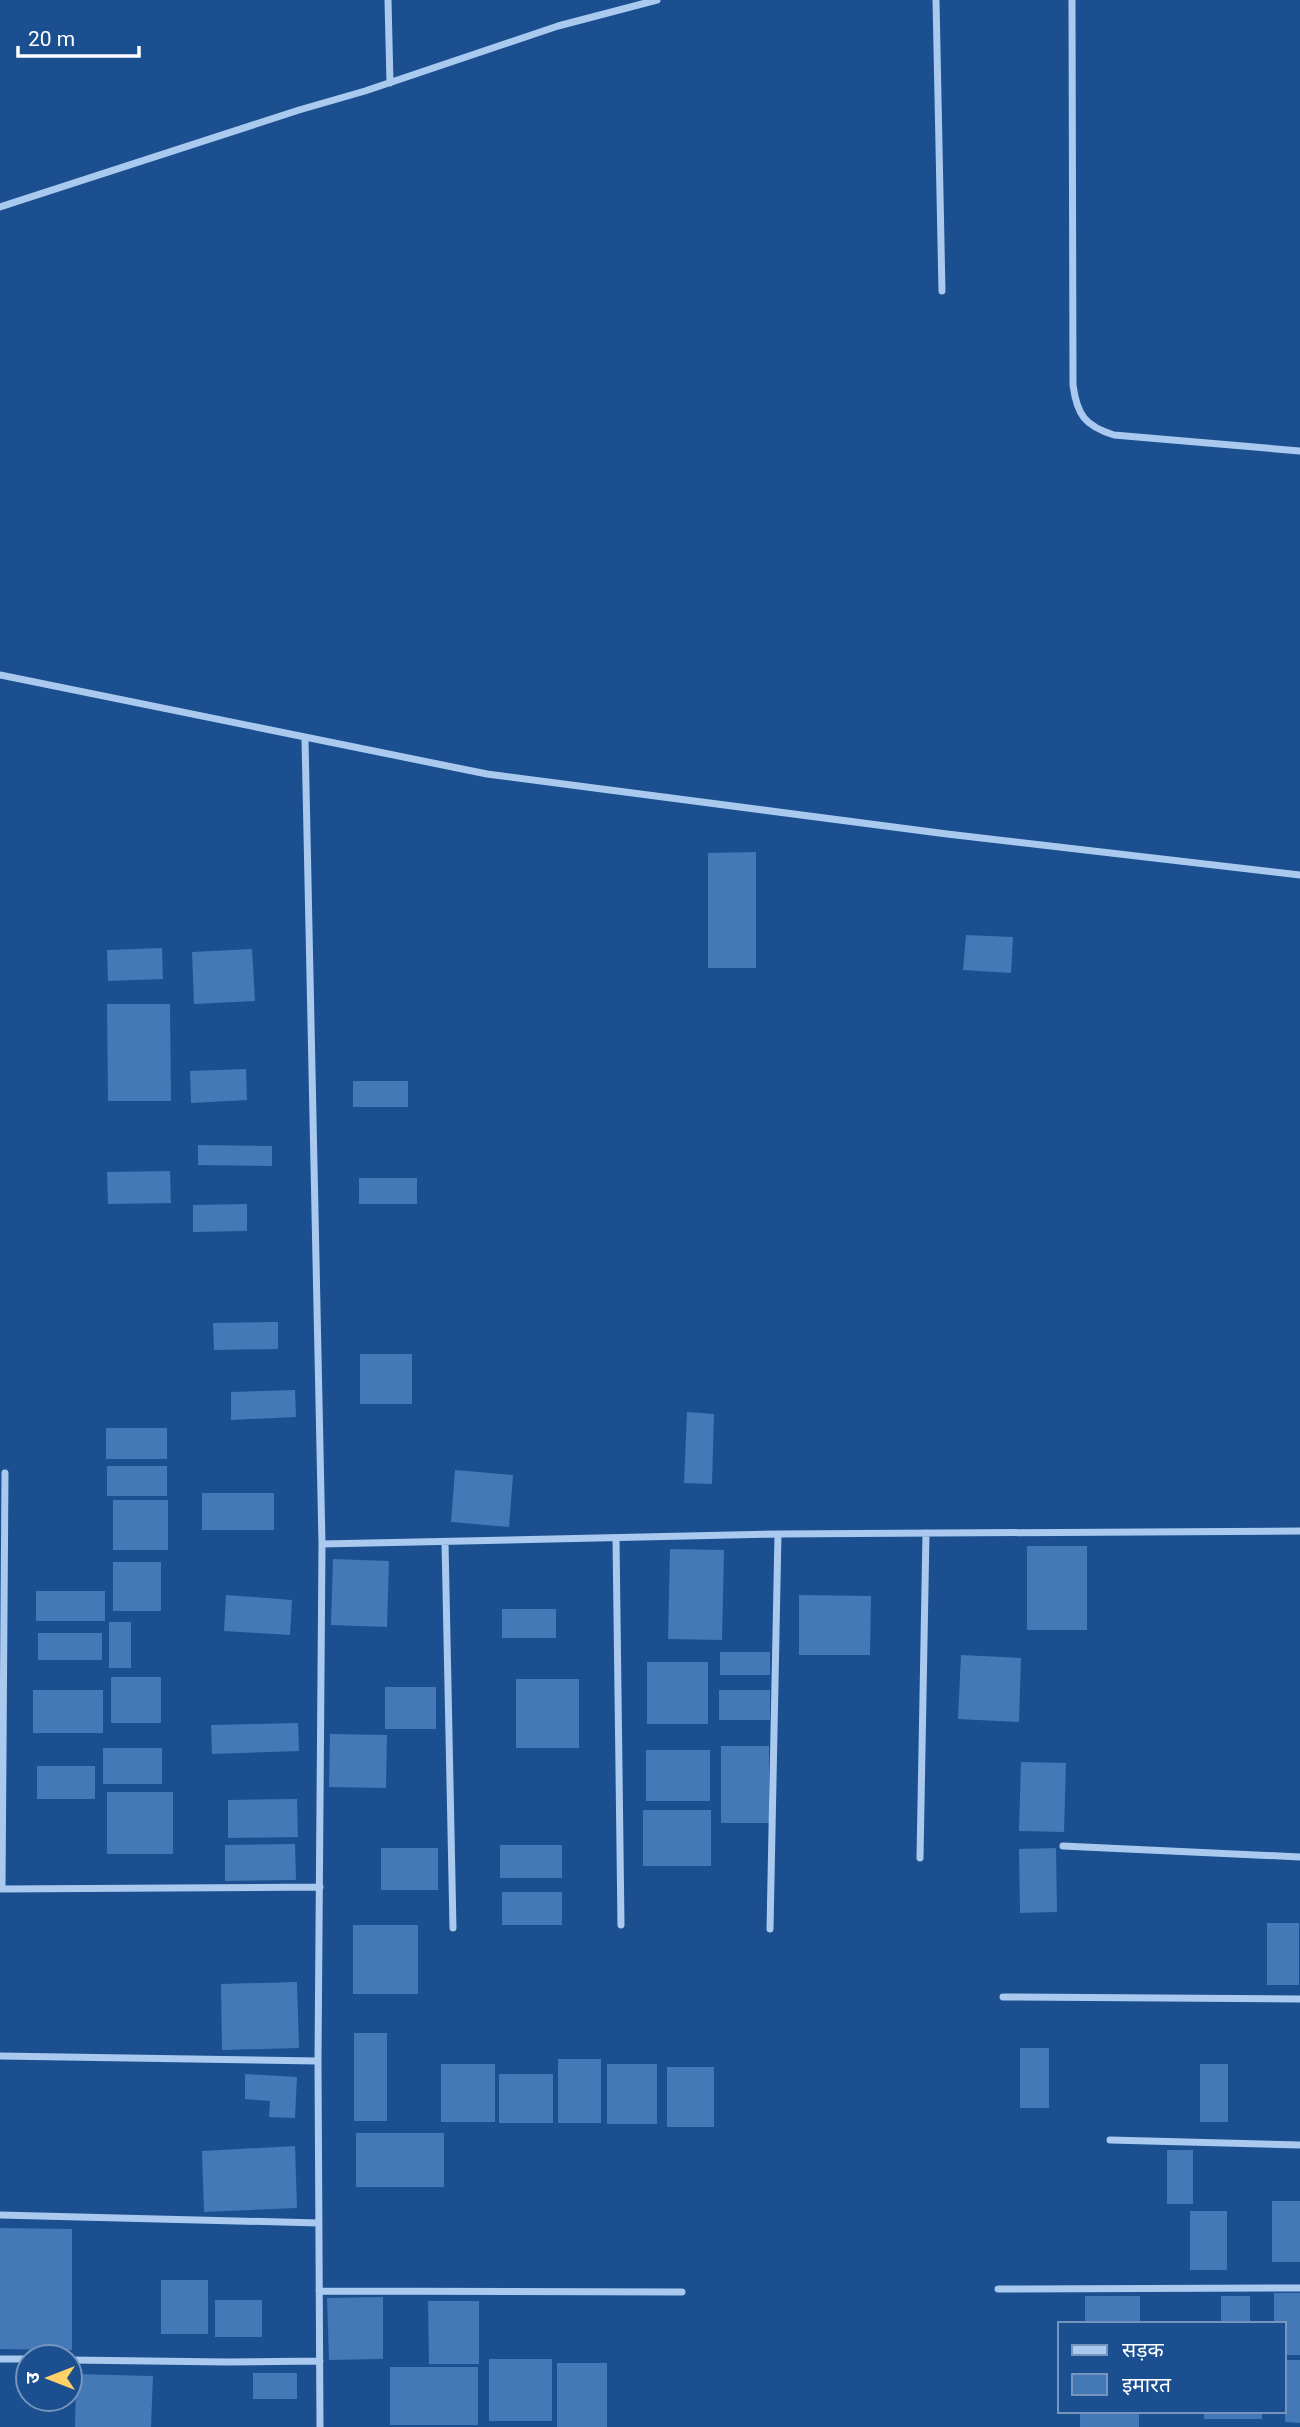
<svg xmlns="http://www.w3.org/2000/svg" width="1300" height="2427" font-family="Roboto,'Noto Sans Devanagari',sans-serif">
<rect width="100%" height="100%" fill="#1b4f8f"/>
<path fill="#4478b7" d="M756 852V968H708V853Z
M966 935 1013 937 1011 973 963 970Z
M162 948 163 979 108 981 107 950Z
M252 949 255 1001 194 1004 192 952Z
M107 1004H170L171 1101H108Z
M246 1069 247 1100 191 1103 190 1071Z
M353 1081H408V1107H353Z
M198 1145 272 1146V1166L198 1165Z
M170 1171 171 1203 108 1204 107 1172Z
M359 1178H417V1204H359Z
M247 1204V1231L193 1232V1205Z
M278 1322V1349L214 1350 213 1323Z
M360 1354H412V1404H360Z
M295 1390 296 1417 231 1420V1392Z
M687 1412 714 1414 712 1484 684 1483Z
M106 1428H167V1459H106Z
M107 1466H167V1496H107Z
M455 1470 513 1475 509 1527 451 1522Z
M202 1493H274V1530H202Z
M113 1500H168V1550H113Z
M1027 1546H1087V1630H1027Z
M670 1549 724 1550 722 1640 668 1639Z
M333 1559 389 1561 387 1627 331 1625Z
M113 1562H161V1611H113Z
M36 1591H105V1621H36Z
M226 1595 292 1600 290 1635 224 1631Z
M799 1595 871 1596 870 1655H799Z
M502 1609H556V1638H502Z
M109 1622H131V1668H109Z
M38 1633H102V1660H38Z
M720 1652H770V1675H720Z
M961 1655 1021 1658 1019 1722 958 1719Z
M647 1662H708V1724H647Z
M111 1677H161V1723H111Z
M516 1679H579V1748H516Z
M385 1687H436V1729H385Z
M33 1690H103V1733H33Z
M719 1690H770V1720H719Z
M298 1723 299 1751 212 1754 211 1725Z
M330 1734 387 1735 386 1788 329 1787Z
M721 1746H769V1823H721Z
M103 1748H162V1784H103Z
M646 1750H710V1801H646Z
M1021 1762 1066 1763 1064 1832 1019 1831Z
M37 1766H95V1799H37Z
M107 1792H173V1854H107Z
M297 1799 298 1837 228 1838V1800Z
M643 1810H711V1866H643Z
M295 1844 296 1880 225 1881V1845Z
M500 1845H562V1878H500Z
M381 1848H438V1890H381Z
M1056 1848 1057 1912 1020 1913 1019 1849Z
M502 1892H562V1925H502Z
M1267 1923H1299V1985H1267Z
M353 1925H418V1994H353Z
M297 1982 299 2048 222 2050 221 1984Z
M354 2033H387V2121H354Z
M1020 2048H1049V2108H1020Z
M558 2059H601V2123H558Z
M441 2064H495V2122H441Z
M607 2064H657V2124H607Z
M1200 2064H1228V2122H1200Z
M667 2067H714V2127H667Z
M245 2074 297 2077 295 2118 269 2117 270 2101 245 2099Z
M499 2074H553V2123H499Z
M356 2133H444V2187H356Z
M295 2146 297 2208 204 2212 202 2151Z
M1167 2150H1193V2204H1167Z
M1272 2201H1300V2262H1272Z
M1190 2211H1227V2270H1190Z
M0 2228 72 2229V2350L0 2349Z
M161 2280H208V2334H161Z
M1274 2293H1300V2355H1284V2324H1274Z
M1085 2296H1140V2324H1085Z
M1221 2296H1250V2324H1221Z
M383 2297V2359L329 2360 327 2298Z
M215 2300H262V2337H215Z
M428 2301H479V2364H429Z
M489 2359H552V2421H489Z
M1286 2360H1300V2423L1285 2422Z
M557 2363H607V2427H557Z
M390 2367H478V2425H390Z
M253 2373H297V2399H253Z
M76 2374 153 2376 151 2427H75Z
M1080 2411H1139V2427H1080Z
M1204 2411H1262V2419H1204Z"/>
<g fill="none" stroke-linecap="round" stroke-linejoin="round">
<path stroke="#a9c9ee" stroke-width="7" d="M388 0 390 83
M936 0 942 291
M1072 0 1073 385C1077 415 1085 426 1114 435L1300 451
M0 207 299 110 365 91 558 26 657 0
M0 675 487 774 947 834 1300 875
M305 739 322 1544 318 2061 320 2427
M616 1538 621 1925
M445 1542 453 1928
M322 1544 778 1534 1300 1531
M1063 1846 1300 1857
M920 1858 926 1533
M0 1889 320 1887
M2 1889 5 1473
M770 1929 778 1534
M1003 1997 1300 1999
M0 2056 318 2061
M1110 2140 1300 2145
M0 2215 319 2223
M998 2289 1300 2288
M319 2291 682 2292
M0 2359H28
M70 2360 227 2362 320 2361"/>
</g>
<rect x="1058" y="2322" width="228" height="91" fill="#1b4f8f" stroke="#7695bc" stroke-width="2"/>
<rect x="1072" y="2345" width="35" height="10" fill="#a9c9ee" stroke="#7695bc" stroke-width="2"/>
<text x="1122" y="2357" font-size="21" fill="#ffffff">सड़क</text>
<rect x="1072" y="2374" width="35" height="21" fill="#4478b7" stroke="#7695bc" stroke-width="2"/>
<text x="1122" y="2392" font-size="21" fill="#ffffff">इमारत</text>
<g transform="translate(49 2378) rotate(270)"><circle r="33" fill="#1b4f8f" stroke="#7695bc" stroke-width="2"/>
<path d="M0-5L12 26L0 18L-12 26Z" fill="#ffd166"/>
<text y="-10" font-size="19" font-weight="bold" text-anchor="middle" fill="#ffffff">उ</text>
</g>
<path d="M18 46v10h121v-10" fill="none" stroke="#ffffff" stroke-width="3.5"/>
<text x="28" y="46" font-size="21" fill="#ffffff" stroke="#1b4f8f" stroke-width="5" paint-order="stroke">20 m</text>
</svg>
